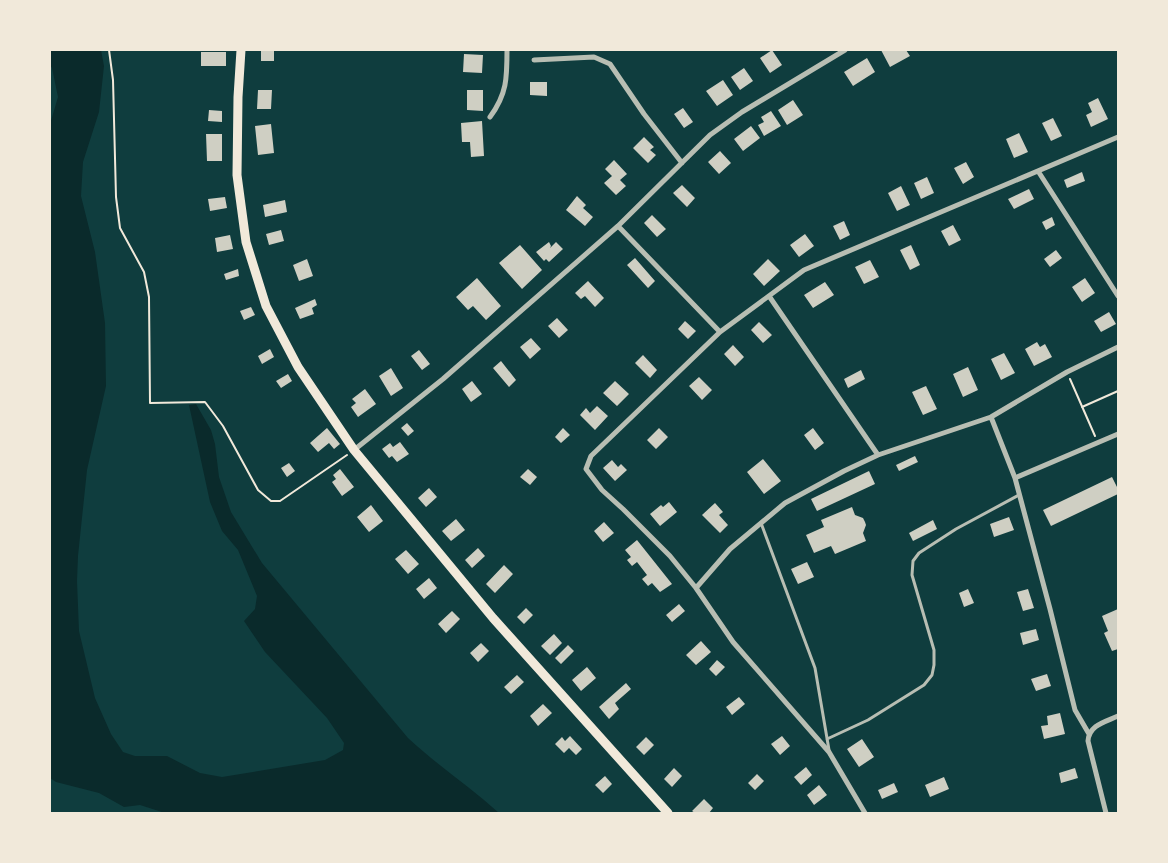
<svg xmlns="http://www.w3.org/2000/svg" width="1168" height="863" font-family="'DM Sans',sans-serif">
<rect width="100%" height="100%" fill="#0f3d3e"/>
<path fill="#0a2a2b" d="M50 50H101L104 66 99 112 83 162 81 196 95 252 105 323 106 386 87 470 78 556 77 581 79 631 95 698 111 734 123 752 135 756H167L200 773 222 777 325 760 343 750 344 743 327 718 265 652 244 621 255 609 257 596 238 550 222 531 210 502 189 405 196 404 211 430 215 444 219 477 231 512 262 563 408 738C437 765 469 786 499 813H165L140 805 124 807 99 793 56 782 50 778V124L58 97 52 68 50 65Z"/>
<path fill="#cfcfc3" d="M261 50H274V61H261Z
M772 50 782 65 770 73 760 58Z
M881 50H906L910 56 890 67Z
M201 52H226V66H201Z
M464 54 483 55 482 73 463 72Z
M867 58 875 72 853 86 844 72Z
M744 68 753 81 740 90 731 77Z
M723 80 733 95 717 106 706 91Z
M530 82H547V96L530 95Z
M258 90H272L271 109H257Z
M467 90H483V111L467 110Z
M1098 98 1108 119 1091 127 1086 115 1092 112 1088 103Z
M793 100 803 115 787 125 778 110Z
M683 108 693 122 684 128 674 114Z
M209 110 222 111V122L208 121Z
M771 111 781 126 764 136 758 125 764 122 761 117Z
M1053 118 1062 136 1051 141 1042 123Z
M482 121 484 156 471 157 470 142H462L461 123Z
M271 124 274 153 258 155 255 126Z
M751 126 760 138 743 151 734 139Z
M1019 133 1028 152 1014 158 1006 139Z
M206 134H222V161H207Z
M644 137 654 147 650 150 656 155 648 163 633 148Z
M720 151 731 163 719 174 708 162Z
M614 160 627 174 620 180 626 186 616 195 604 183 612 176 605 169Z
M966 162 974 177 963 184 954 168Z
M1082 172 1085 181 1067 188 1064 180Z
M927 177 934 193 921 199 914 183Z
M682 185 695 198 687 207 673 193Z
M901 186 910 205 897 211 888 193Z
M1029 189 1034 199 1014 209 1008 199Z
M577 196 586 205 583 208 593 217 585 226 566 210Z
M225 197 227 208 210 211 208 199Z
M285 200 287 212 265 217 263 205Z
M652 215 666 229 657 237 644 223Z
M1052 217 1055 225 1046 230 1042 222Z
M844 221 850 235 840 240 833 226Z
M953 225 961 240 949 246 941 231Z
M281 230 284 241 269 245 266 234Z
M805 234 814 246 799 257 790 245Z
M230 235 233 249 217 252 215 238Z
M549 242 551 246 550 248 556 242 563 249 549 262 546 259 544 261 536 252Z
M520 245 542 270 522 289 499 263Z
M911 245 920 265 910 270 900 250Z
M1056 250 1062 258 1050 267 1044 259Z
M635 258 655 281 648 288 627 265Z
M307 259 313 276 299 281 293 265Z
M768 259 780 271 764 286 753 274Z
M870 260 879 277 864 284 855 267Z
M238 269 239 276 226 280 224 274Z
M477 278 501 306 486 320 473 306 468 310 456 297Z
M1085 278 1095 293 1082 302 1072 287Z
M588 281 604 298 595 307 585 296 581 299 575 293Z
M825 282 834 295 813 308 804 295Z
M315 299 317 305 312 308 314 314 300 319 295 308Z
M251 307 255 315 244 320 240 311Z
M1109 312 1116 324 1101 332 1094 321Z
M557 318 568 330 559 338 548 326Z
M685 321 696 331 688 339 678 329Z
M759 322 772 335 763 343 751 330Z
M531 338 541 349 530 359 520 347Z
M1037 342 1040 347 1045 344 1052 357 1034 366 1025 349Z
M733 345 744 357 735 366 724 354Z
M270 349 274 357 262 364 258 356Z
M419 350 430 364 422 370 411 356Z
M1004 353 1015 373 1001 380 991 359Z
M643 355 657 370 650 378 635 363Z
M501 361 516 380 509 387 493 368Z
M968 367 978 390 963 397 953 374Z
M391 368 403 388 391 396 379 376Z
M861 370 865 379 848 388 844 379Z
M288 374 292 381 281 388 276 381Z
M699 377 712 390 702 400 689 386Z
M472 381 482 394 471 402 462 389Z
M615 381 629 394 617 406 603 393Z
M926 386 937 409 923 415 912 392Z
M365 389 376 404 358 417 351 407 356 403 352 399Z
M597 406 608 416 595 430 580 415 586 408 590 413Z
M407 423 414 431 408 436 401 428Z
M327 428 340 444 334 449 329 443 318 452 310 443Z
M563 428 570 435 561 443 555 437Z
M659 428 668 437 656 449 647 440Z
M813 428 824 443 815 450 804 435Z
M400 442 409 454 397 462 392 456 389 458 382 449 390 443 393 447Z
M915 456 918 462 899 471 896 465Z
M763 459 781 481 764 494 747 472Z
M612 460 618 467 621 464 627 470 615 481 603 468Z
M289 463 295 471 287 477 281 468Z
M340 469 354 487 342 496 332 482 336 479 333 475Z
M528 469 537 477 530 485 520 477Z
M869 471 875 484 817 511 811 499Z
M1112 477 1118 489V494L1051 526 1043 510Z
M429 488 437 497 426 507 418 498Z
M669 502 677 512 660 526 650 514 661 505 663 507Z
M715 503 723 512 719 515 728 525 720 533 702 515Z
M371 505 383 521 369 532 357 517Z
M852 507 855 515 863 518 865 522 866 525 863 533 866 541 835 554 831 546 814 553 806 535 824 527 821 520Z
M1009 517 1014 530 994 537 990 524Z
M456 519 465 530 451 541 442 531Z
M933 520 937 529 913 541 909 533Z
M604 522 614 533 603 542 594 531Z
M637 540 672 584 660 592 652 583 648 586 642 579 647 575 637 562 632 566 627 560 631 557 625 550Z
M478 548 485 556 472 568 465 560Z
M406 550 419 564 408 574 395 559Z
M807 562 814 577 798 584 791 569Z
M504 565 513 574 495 593 486 584Z
M429 578 437 588 424 599 416 589Z
M968 589 974 603 964 607 959 593Z
M1028 589 1034 608 1023 611 1017 592Z
M679 604 685 611 672 622 666 615Z
M526 608 533 615 524 624 517 617Z
M1118 609V649L1112 651 1104 633 1108 631 1102 616Z
M452 611 460 619 446 633 438 624Z
M1036 629 1039 640 1023 645 1020 633Z
M554 634 562 643 550 655 541 646Z
M701 641 711 652 696 665 686 655Z
M481 643 489 651 478 662 470 653Z
M568 645 574 651 561 664 555 658Z
M717 660 725 667 716 676 709 669Z
M587 667 596 678 581 691 572 680Z
M1047 674 1051 686 1036 691 1031 679Z
M517 675 524 682 511 694 504 687Z
M626 683 631 689 615 703 619 709 609 719 599 707Z
M739 697 745 704 732 715 726 707Z
M543 704 552 713 538 726 530 716Z
M1060 713 1065 734 1044 739 1041 726 1048 725 1047 716Z
M570 736 582 749 576 755 569 748 564 753 555 744 562 737 565 741Z
M782 736 790 746 780 755 771 744Z
M646 737 654 745 644 755 636 747Z
M862 739 874 757 859 767 847 749Z
M806 767 812 775 801 785 794 777Z
M674 768 682 776 672 787 664 779Z
M1075 768 1078 778 1061 783 1059 773Z
M757 774 764 781 755 790 748 783Z
M605 776 612 784 603 793 595 785Z
M944 777 949 789 930 797 925 785Z
M894 783 898 792 882 799 878 790Z
M819 785 827 795 814 805 807 795Z
M704 799 713 808 709 813H695L692 811Z"/>
<g fill="none" stroke-linecap="round" stroke-linejoin="round">
<path stroke="#f1e9da" stroke-width="2" d="M109 50 113 80 116 197 120 228 144 272 149 297 150 403 205 402 223 426 258 490 271 501H280L347 455
M1070 379 1095 436
M1082 407 1118 391"/>
<path stroke="#b8beb3" stroke-width="3" d="M761 523 815 668 829 750
M827 739 868 720 924 685 932 675 934 665V650L912 575 913 561 919 553 956 529 1019 495"/>
<path stroke="#b8beb3" stroke-width="5" d="M534 60 594 57 610 64 644 114 682 163
M490 117C507 94 507 78 507 50
M1038 171 1118 296
M618 226 720 332
M769 296 878 455
M991 417 1015 478 1050 609 1075 710 1089 734
M354 450 443 379 618 226 710 135 742 112 845 50
M1015 478 1118 434
M696 588 730 549 785 503 844 471 878 455 991 417 1067 372 1118 347
M865 813 829 752 733 642 696 588 670 556 623 509 602 490 586 469 591 456 720 332 804 270 1118 137
M1106 813 1088 741C1089 725 1105 722 1118 716"/>
<path stroke="#f1e9da" stroke-width="9" d="M241 50 238 97 237 175 246 242 266 306 298 367 354 450 493 618 668 813"/>
</g>
<rect width="1168" height="863" fill="none" stroke="#f1e9da" stroke-width="102"/>
</svg>
